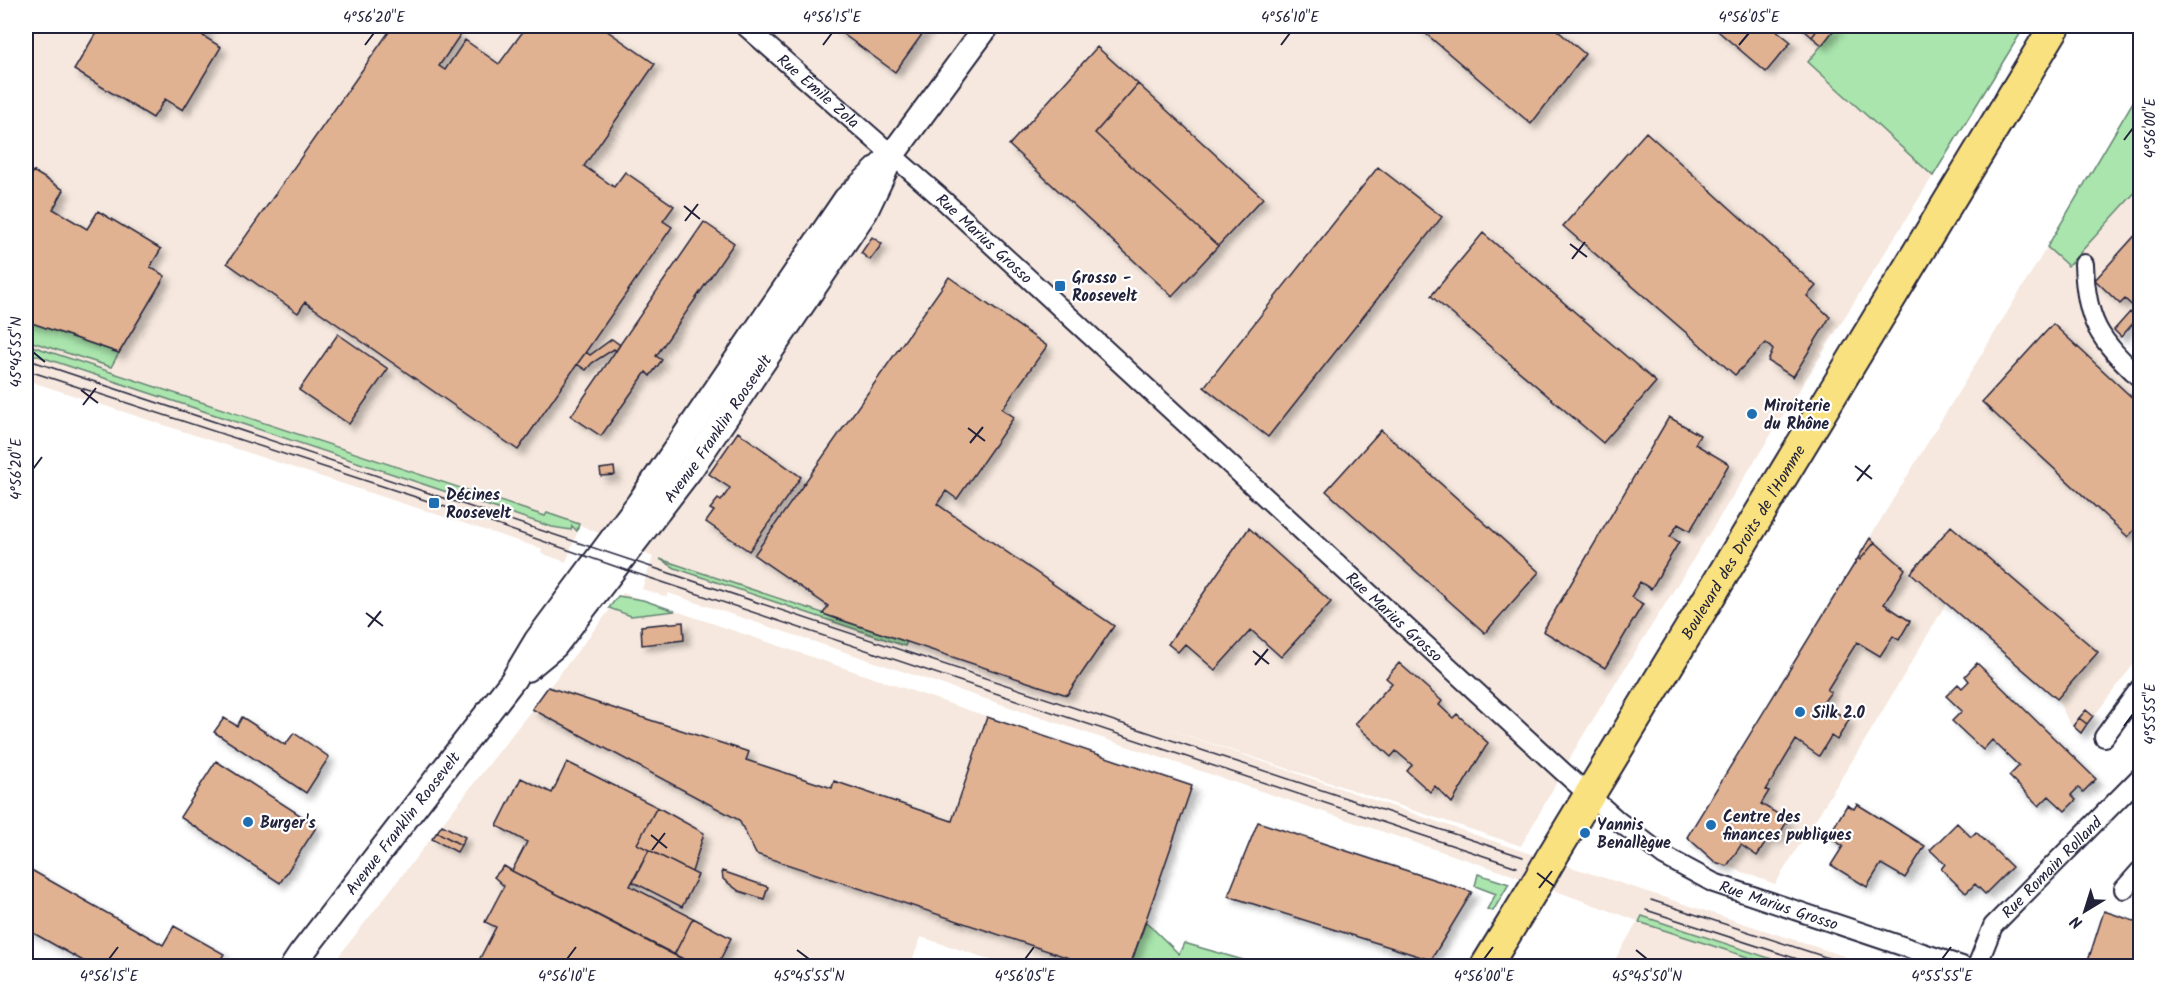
<svg xmlns="http://www.w3.org/2000/svg" width="2166" height="992" font-family="Kalam,sans-serif">
<defs>
<filter id="shadow"><feDropShadow dx="5.5" dy="5.5" stdDeviation="3" flood-color="#0004"/></filter>
</defs>
<rect width="100%" height="100%" fill="#fff"/>
<filter id="ink" filterUnits="userSpaceOnUse"><feTurbulence type="fractalNoise" baseFrequency=".0167" numOctaves="2"/><feDisplacementMap in="SourceGraphic" scale="12" xChannelSelector="R" yChannelSelector="G"/><feConvolveMatrix kernelMatrix="1 2 1 2 8 2 1 2 1" color-interpolation-filters="sRGB"/></filter>
<g filter="url(#ink)">
<path fill="#f6e8de" d="M26 26H1837L1808 62 1933 176 1582 737 1521 846 1159 726 1525 852 1874 966H1611L1638 921 1512 875 668 593 667 597 642 589 653 557 580 525 566 562 541 553 542 549 26 380Z
M2140 187V315L2110 350 2140 379V656L2081 733 2070 724 2057 699 1946 604 1867 737 1775 884 1715 862 1687 837 2047 247 2069 266Z
M623 593 1192 786 1130 966H1010L921 937 910 966H331Z"/>
<path fill="#a9e5ac" stroke="#668474" stroke-width="1.5" d="M1837 26H2025L1933 176 1808 62Z
M2140 90V187L2068 266 2047 247Z
M26 321 119 353 111 367 26 340Z
M26 344 545 516 547 513 579 524 577 531 572 526 571 530 552 527 26 352Z
M660 559 907 641 905 646 675 568Z
M618 596 643 600 675 611 631 616 609 608Z
M1478 874 1509 884 1493 911 1487 909 1496 894 1475 886Z
M1642 916 1793 966H1775L1639 922Z
M1146 922 1179 954 1184 943 1264 966H1130Z"/>
<path fill="#e1b292" stroke="#22223b" stroke-width="1.5" filter="url(#shadow)" d="M100 26H209L203 36 221 47 183 110 165 99 153 118 74 70Z
M393 26H446L460 35 439 66 445 70 465 40 499 64 527 26H600L655 64 584 166 614 187 625 172 674 206 663 221 672 227 518 450 305 302 298 313 227 263Z
M832 26H928L895 72Z
M1417 26H1552L1585 54 1531 124Z
M1712 26H1771L1791 42 1766 72Z
M1799 26H1820L1812 37Z
M1820 26H1837L1822 45 1812 37Z
M1097 47 1138 84 1095 133 1218 246 1172 296 1009 145Z
M1138 84 1263 198 1218 246 1095 133Z
M1646 132 1816 286 1807 296 1830 317 1793 377 1768 361 1773 350 1766 343 1735 375 1563 226Z
M1378 167 1442 217 1268 437 1204 387Z
M33 171 64 190 53 209 87 229 98 211 161 249 150 267 165 276 119 353 26 321V183Z
M704 222 734 243 656 356 662 360 650 376 646 372 601 436 571 416Z
M2140 230V308L2138 311 2125 299 2120 304 2095 280Z
M1483 233 1656 382 1603 443 1431 296Z
M872 237 882 244 870 260 861 253Z
M949 277 1047 346 1002 409 1014 417 957 499 946 491 937 504 1114 626 1067 695 823 614 828 606 754 555Z
M2130 312 2137 319 2121 337 2114 330Z
M2053 324 2140 405V523L2128 537 1982 402Z
M338 334 388 369 349 424 299 390Z
M612 339 620 345 616 351 614 349 592 363 586 370 577 364 586 352 590 355Z
M1669 417 1700 435 1695 444 1729 464 1690 531 1678 524 1670 537 1679 542 1651 589 1640 582 1631 597 1643 604 1605 668 1543 631Z
M1381 430 1539 572 1485 633 1326 491Z
M738 432 801 477 749 551 706 522 714 511 710 509 718 499 721 501 730 488 709 474Z
M614 467 615 475 601 476 600 469Z
M1951 526 2098 652 2057 699 1911 573Z
M1249 528 1331 602 1281 657 1251 630 1215 670 1185 644 1178 652 1168 644Z
M1870 538 1875 542 1860 560 1858 558Z
M1875 542 1905 569 1884 604 1910 621 1899 640 1893 636 1880 656 1857 642 1827 690 1831 692 1822 704 1849 720 1837 740 1831 736 1819 756 1796 740 1766 790 1769 791 1761 804 1788 820 1776 840 1770 836 1757 856 1741 845 1727 866 1715 862 1687 837 1858 558 1860 560Z
M683 622 684 640 642 645 641 626Z
M1399 663 1442 701 1439 705 1453 718 1457 714 1488 743 1452 803 1435 786 1430 792 1407 771 1412 765 1396 751 1391 757 1355 724 1392 683 1386 678Z
M1977 663 2096 779 2083 792 2078 788 2071 795 2076 800 2065 811 2049 796 2039 806 2009 776 2019 766 1992 740 1983 750 1952 721 1962 711 1946 696 1958 684 1962 688 1969 681 1965 676Z
M548 687 749 752 746 760 832 788 834 781 952 821 987 717 1192 786 1130 966H1093L756 854 739 820 532 709Z
M2086 710 2093 716 2087 724 2079 718Z
M242 717 285 745 294 733 329 757 306 793 214 732 224 718 237 726Z
M2079 718 2087 724 2081 733 2073 726Z
M216 761 317 826 280 883 180 817Z
M567 762 657 807 637 844 649 850 630 886 693 918 674 955 512 871 527 842 497 826 521 778 552 793Z
M1857 804 1925 846 1905 878 1881 864 1867 887 1831 865 1843 846 1828 837 1847 805 1854 809Z
M657 807 704 833 692 872 637 844Z
M1258 822 1472 892 1431 960 1228 896Z
M1957 823 1971 837 1976 832 2012 867 1985 894 1975 884 1966 893 1941 869 1945 864 1930 850Z
M442 825 465 837 461 845 437 832Z
M437 832 461 845 457 852 432 839Z
M649 850 698 875 682 907 633 882Z
M504 866 512 871 697 966H478L477 964 496 927 485 922 504 886 494 877Z
M26 867 163 945 174 926 224 954 217 966H92L26 929Z
M722 871 768 887 764 899 739 891 723 879Z
M2104 911 2140 923V966H2106L2088 961Z
M693 918 731 938 717 966H697L674 955Z"/>
<g fill="none" stroke-linecap="round" stroke-linejoin="round">
<g stroke="#22223b" stroke-width="22">
<g id="minor">
<path id="s1" d="M745 26 939 196 1561 770 1618 821 1664 856 1714 883 1962 966"/>
<path d="M2084 264C2086 322 2099 339 2140 378"/>
<path d="M2104 737 2140 688"/>
<path d="M2124 889 2140 871"/>
<path id="s2" d="M1977 966 1993 926 2140 777"/>
</g>
</g>
<g stroke="#22223b" stroke-width="28">
<g id="tertiary">
<path id="s3" d="M527 669 555 646 690 470 865 212 886 168"/>
<path id="s4" d="M293 966 301 954 513 680 537 640 639 503 846 199 892 155 987 26"/>
</g>
</g>
<g stroke="#22223b" stroke-width="34">
<g id="primary">
<path id="s5" d="M1550 860 2055 26"/>
<path d="M1486 966 1537 883"/>
</g>
</g>
<use href="#minor" stroke="#fff" stroke-width="18"/>
<use href="#tertiary" stroke="#fff" stroke-width="24"/>
<use href="#primary" stroke="#fae180" stroke-width="30"/>
<path stroke="#22223b" stroke-width="1.5" d="M26 359C525 523 1023 692 1523 857
M26 370 434 503 617 567 1517 867
M1651 900 1853 966
M1646 910 1819 966"/>
<g stroke="#22223b" stroke-width="34" stroke-linecap="butt">
<path id="primary-bridge" d="M1537 883 1550 860"/>
</g>
<use href="#primary-bridge" stroke="#fae180" stroke-width="30"/>
</g>
</g>
<path fill="none" stroke="#22223b" stroke-width="2" d="M365 45 374 33M823 45 832 33M1281 45 1290 33M1739 45 1749 33M2124 140 2133 128M684 206 700 219M685 221 698 204M1570 244 1587 257M1572 259 1585 242M33 352 45 362M81 390 98 403M83 405 96 388M968 428 985 441M970 443 983 427M1855 466 1872 479M33 469 42 457M1857 481 1870 465M366 613 383 626M368 627 381 611M1253 651 1269 664M1255 665 1268 649M2124 726 2133 714M651 835 667 848M652 850 665 833M1537 873 1554 886M1539 888 1552 871M797 950 809 959M1636 950 1647 959M109 959 118 947M567 959 576 947M1025 959 1034 947M1484 959 1493 947M1942 959 1951 947"/>
<g fill="#1f6fb2" stroke="#fff" stroke-width="2">
<rect x="1054" y="280" width="12" height="12" rx="3"/>
<circle cx="1752" cy="414" r="6"/>
<rect x="428" y="497" width="12" height="12" rx="3"/>
<circle cx="1800" cy="712" r="6"/>
<circle cx="248" cy="822" r="6"/>
<circle cx="1711" cy="825" r="6"/>
<circle cx="1585" cy="833" r="6"/>
</g>
<g text-anchor="middle" stroke-width="4.5" stroke-linejoin="round" paint-order="stroke">
<g font-size="16" fill="#22223b" stroke="#fff">
<text dy="6" stroke="none"><textPath href="#s1" startOffset="98">Rue Émile Zola</textPath></text>
<text dy="6" stroke="none"><textPath href="#s1" startOffset="320">Rue Marius Grosso</textPath></text>
<text dy="6" stroke="none"><textPath href="#s3" startOffset="308">Avenue Franklin Roosevelt</textPath></text>
<text dy="6" stroke="none"><textPath href="#s5" startOffset="372">Boulevard des Droits de l'Homme</textPath></text>
<text dy="6" stroke="none"><textPath href="#s1" startOffset="878">Rue Marius Grosso</textPath></text>
<text dy="6" stroke="none"><textPath href="#s4" startOffset="180">Avenue Franklin Roosevelt</textPath></text>
<text dy="6" stroke="none"><textPath href="#s2" startOffset="126">Rue Romain Rolland</textPath></text>
<text dy="6" stroke="none"><textPath href="#s1" startOffset="1364">Rue Marius Grosso</textPath></text>
</g>
<g font-size="16" font-weight="bold" fill="#22223b" stroke="#fff" text-anchor="start">
<text x="1072" y="283">Grosso -<tspan x="1072" dy="18">Roosevelt</tspan></text>
<text x="1764" y="411">Miroiterie<tspan x="1764" dy="18">du Rhône</tspan></text>
<text x="446" y="500">Décines<tspan x="446" dy="18">Roosevelt</tspan></text>
<text x="1812" y="718">Silk 2.0</text>
<text x="1723" y="822">Centre des<tspan x="1723" dy="18">finances publiques</tspan></text>
<text x="260" y="828">Burger's</text>
<text x="1597" y="830">Yannis<tspan x="1597" dy="18">Benallègue</tspan></text>
</g>
</g>
<rect width="2166" height="992" fill="none" stroke="#fff" stroke-width="66"/>
<g transform="translate(2085 911) rotate(218)" stroke="#ffffff" stroke-width="4.5" paint-order="stroke">
<path d="M0-4.5L10 22L0 15L-10 22Z" fill="#22223b"/>
<text y="-9" font-size="16" font-weight="bold" text-anchor="middle" fill="#22223b">N</text>
</g>
<rect x="33" y="33" width="2100" height="926" fill="none" stroke="#22223b" stroke-width="2"/>
<g font-size="15" text-anchor="middle" fill="#22223b">
<text x="374" y="22">4°56'20"E</text>
<text x="832" y="22">4°56'15"E</text>
<text x="1290" y="22">4°56'10"E</text>
<text x="1749" y="22">4°56'05"E</text>
<text transform="translate(2150 128) rotate(-90)" y="5">4°56'00"E</text>
<text transform="translate(16 352) rotate(-90)" y="5">45°45'55"N</text>
<text transform="translate(16 469) rotate(-90)" y="5">4°56'20"E</text>
<text transform="translate(2150 714) rotate(-90)" y="5">4°55'55"E</text>
<text x="109" y="981">4°56'15"E</text>
<text x="567" y="981">4°56'10"E</text>
<text x="809" y="981">45°45'55"N</text>
<text x="1025" y="981">4°56'05"E</text>
<text x="1484" y="981">4°56'00"E</text>
<text x="1647" y="981">45°45'50"N</text>
<text x="1942" y="981">4°55'55"E</text>
</g>
</svg>
